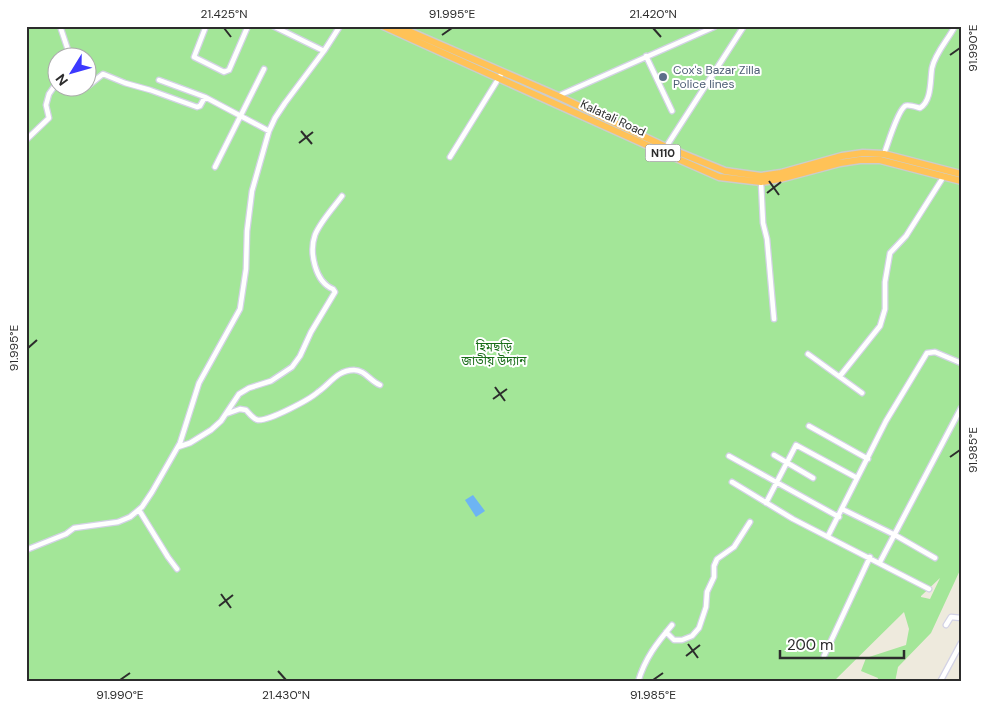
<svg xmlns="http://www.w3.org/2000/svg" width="987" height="708" font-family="'DM Sans','Noto Sans Bengali',sans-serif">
<rect width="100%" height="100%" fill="#eeeadd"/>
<path fill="#a3e698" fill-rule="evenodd" d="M26 26H961V568L931 633 898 667 895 682H877L878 678 861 671 866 658 906 645 909 629 904 612 833 682H26ZM58 58H88V88H58ZM940 578 930 599 921 597V596Z"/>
<path fill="#6db4f3" d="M473 495 485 511 476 517 465 500Z"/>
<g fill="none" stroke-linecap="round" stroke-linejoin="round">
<g stroke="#d3d2e5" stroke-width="7">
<path id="minor" d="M60 26 68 50V58
M206 26 194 57 224 72 229 70 248 26
M273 26 324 51 340 26
M646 56 672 111
M159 80 205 97 269 131
M88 86 103 74 125 83 150 90 197 107 200 106 205 97
M558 96 714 27
M26 140 49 118 46 105 49 94 58 81
M666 147 744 26
M884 154C888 144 897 112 905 106 908 104 916 107 920 108 932 101 930 80 932 68 935 53 948 40 955 26
M450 157 502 73
M215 167 264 69
M761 182 763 223 767 239 774 319
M808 354 862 393
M840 376 880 326 885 309V282L890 253 906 236 944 176
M226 414 240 409 246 410C249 413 253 419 258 420 269 421 309 400 318 392 330 384 337 370 354 370 365 370 370 381 380 385
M809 426 868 459
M178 447 190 443 211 430 221 421 239 394 249 388 271 381 292 367 300 356 311 332 335 292 333 289C315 282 309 252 315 235 320 222 334 207 342 196
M774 455 813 478
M729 456 839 517
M732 482 793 519 929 589
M766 503 796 445 857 478
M842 509 895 535 935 558
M139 510 168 557 177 569
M828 536 886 421 927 353 935 352 961 363
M26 550 66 534 74 528 118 522 130 517 142 507 152 492 180 443 199 383 240 309 246 269 247 231 252 191 269 131 275 118 285 103 324 51
M880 562 961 408
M946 625 951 617 961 618
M666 632 674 640H682L692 636 699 628 706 607 707 592 714 577V566L717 559 734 547 750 522
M824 656 870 557
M638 682C645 658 657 643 672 625
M940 682 961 643"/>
</g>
<g stroke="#ccc" stroke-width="9">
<path id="highway" d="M383 26 662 152 719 177 761 182 780 179 840 163 860 160H880L961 181
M397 26 558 96 666 147 725 171 761 176 781 173 842 156 863 153 884 154 961 174"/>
</g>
<use href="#minor" stroke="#fff" stroke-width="4.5"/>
<use href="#highway" stroke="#ffc257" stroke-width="6"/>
</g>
<path fill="none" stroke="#2c2c2c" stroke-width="2" d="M224 28 231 37M653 28 661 37M442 35 452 28M950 55 960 48M301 131 312 144M299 143 313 132M769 181 779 195M767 193 781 182M28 348 37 340M495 387 505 401M493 399 507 389M950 457 960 450M221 594 231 608M219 606 233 595M688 644 698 658M686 656 700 645M278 671 286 680M120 680 130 673M653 680 663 673"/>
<circle fill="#5c6f8a" stroke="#fff" stroke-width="2" cx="663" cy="77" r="5"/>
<g text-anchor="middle" stroke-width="4" stroke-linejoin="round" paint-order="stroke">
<rect fill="#fff" stroke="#6b6b6b" stroke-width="1" x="645.5" y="144.5" width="35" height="17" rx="4"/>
<g font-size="11" font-weight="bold" fill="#2c2c2c">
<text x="663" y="157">N110</text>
</g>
<g font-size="12" fill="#4e5e75" stroke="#fff" text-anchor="start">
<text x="673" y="74">Cox's Bazar Zilla<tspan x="673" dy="14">Police lines</tspan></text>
</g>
<g font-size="12" fill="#2c2c2c" stroke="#fff">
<text transform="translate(613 118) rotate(25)" y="4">Kalatali Road</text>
</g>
<g font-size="12" fill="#186d18" stroke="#fff">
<text x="494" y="351">হিমছড়ি<tspan x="494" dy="14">জাতীয় উদ্যান</tspan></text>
</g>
</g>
<rect width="987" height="708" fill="none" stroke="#ffffff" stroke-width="55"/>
<g transform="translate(72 72) rotate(233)"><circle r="24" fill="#ffffff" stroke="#ababab"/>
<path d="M0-4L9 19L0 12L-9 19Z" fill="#3c39ff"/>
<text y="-8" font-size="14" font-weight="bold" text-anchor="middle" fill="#2c2c2c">N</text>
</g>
<path d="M780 650v8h124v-8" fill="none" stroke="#2c2c2c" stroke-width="2.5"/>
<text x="787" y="650" font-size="15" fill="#2c2c2c" stroke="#ffffff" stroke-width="4" paint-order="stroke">200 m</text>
<rect x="28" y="28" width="932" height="652" fill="none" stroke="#2c2c2c" stroke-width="2"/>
<g font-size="12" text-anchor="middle" fill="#2c2c2c">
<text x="224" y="18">21.425°N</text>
<text x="452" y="18">91.995°E</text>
<text x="653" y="18">21.420°N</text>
<text transform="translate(973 48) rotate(-90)" y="4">91.990°E</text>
<text transform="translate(14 348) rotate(-90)" y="4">91.995°E</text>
<text transform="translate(973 450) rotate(-90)" y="4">91.985°E</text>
<text x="120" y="699">91.990°E</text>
<text x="286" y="699">21.430°N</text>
<text x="653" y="699">91.985°E</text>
</g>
</svg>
